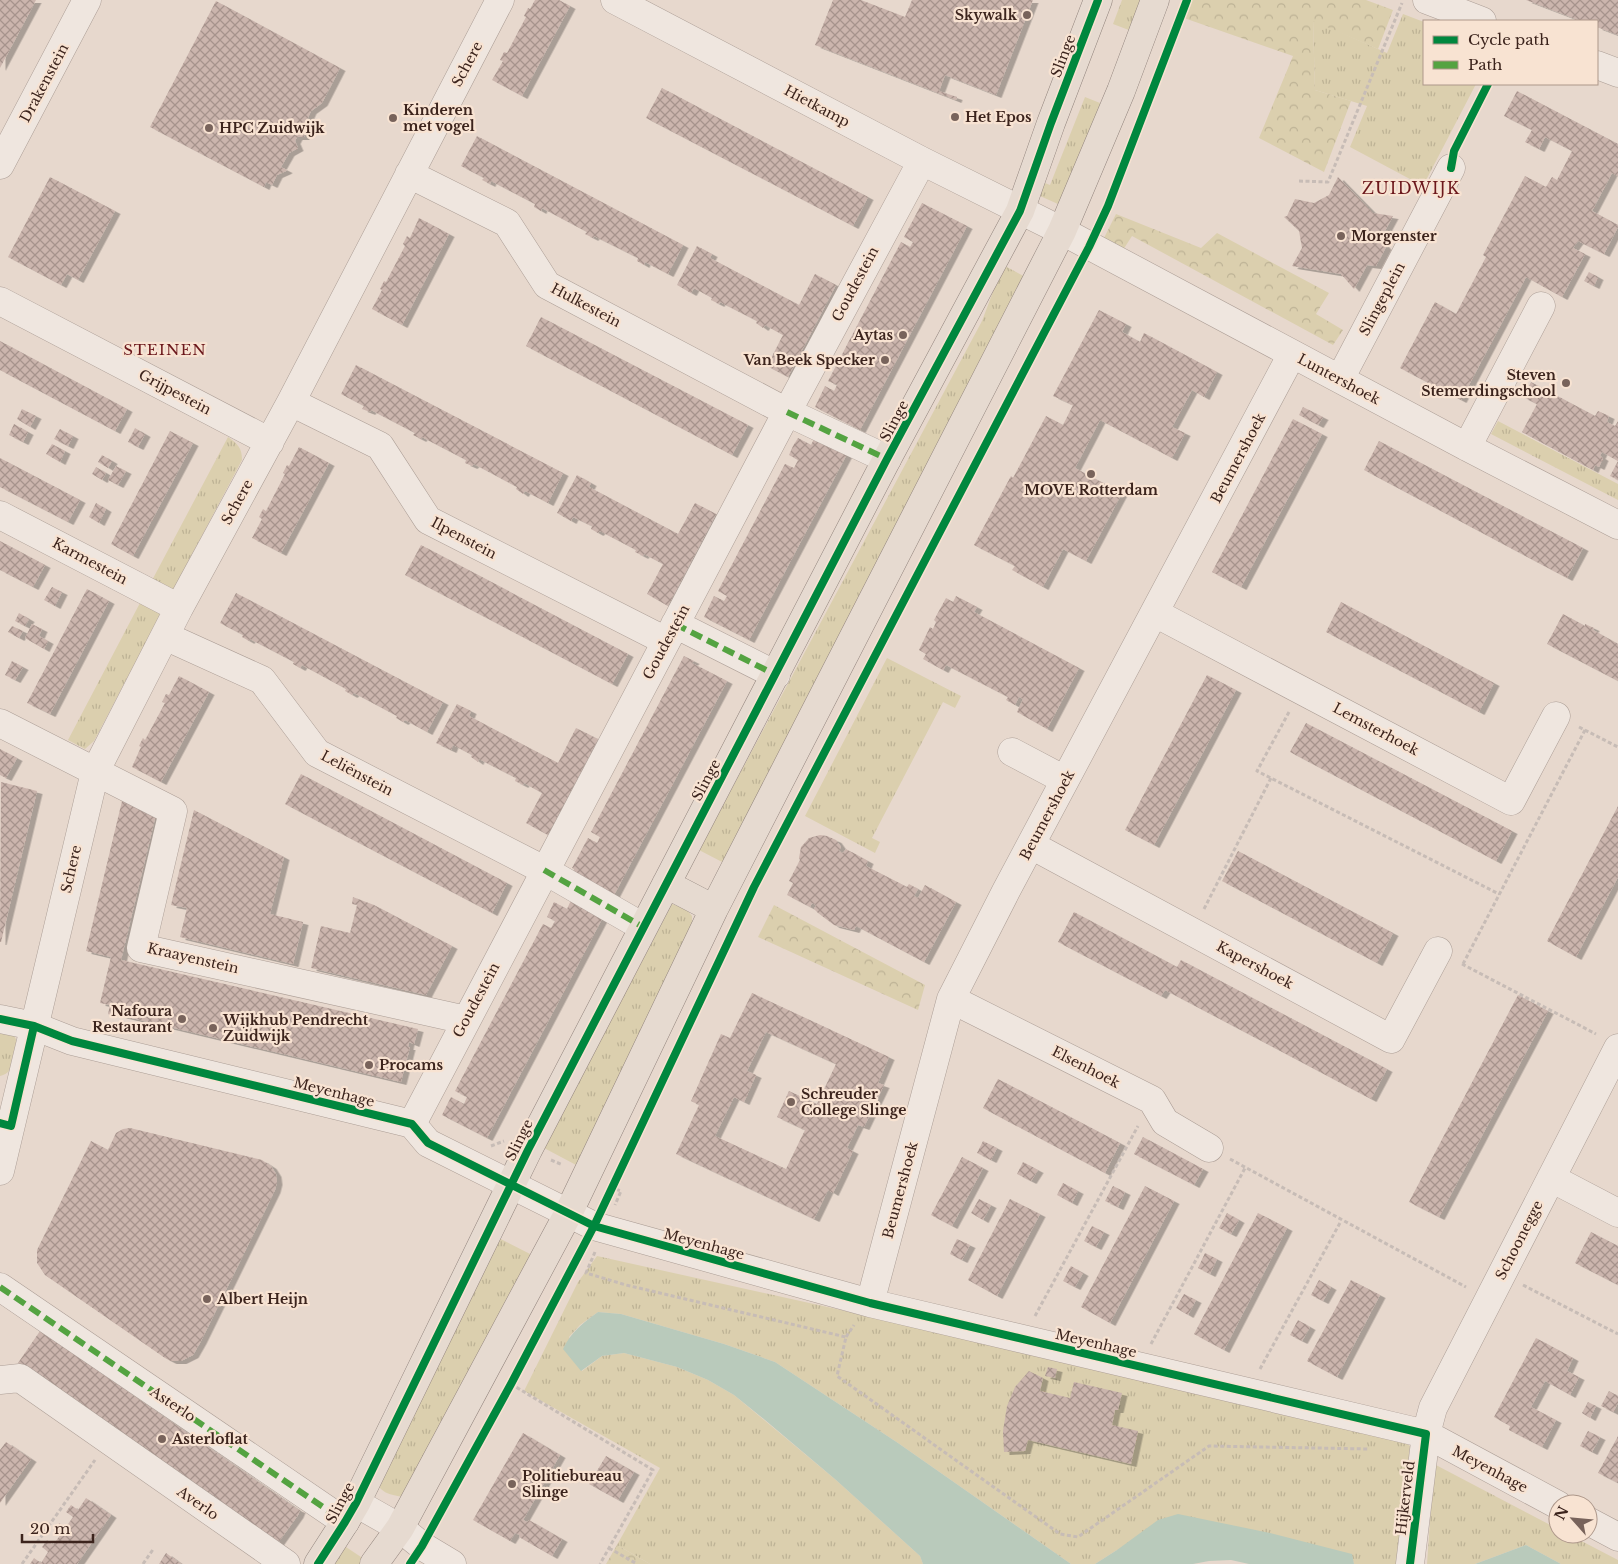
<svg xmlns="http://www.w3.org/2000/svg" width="1618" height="1564" font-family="'Libre Baskerville',serif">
<defs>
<pattern id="grass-tufts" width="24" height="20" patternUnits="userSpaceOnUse" patternTransform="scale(1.25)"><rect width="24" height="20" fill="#dbcfae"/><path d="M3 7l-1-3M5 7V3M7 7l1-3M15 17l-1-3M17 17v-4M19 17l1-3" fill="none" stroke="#bdb295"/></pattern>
<pattern id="forest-crowns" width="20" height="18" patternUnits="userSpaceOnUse" patternTransform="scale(1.25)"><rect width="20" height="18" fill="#dbcfae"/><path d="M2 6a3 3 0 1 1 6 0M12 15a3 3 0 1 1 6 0" fill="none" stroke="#bdb295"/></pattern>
<pattern id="building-cross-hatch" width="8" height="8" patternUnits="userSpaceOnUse" patternTransform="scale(1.25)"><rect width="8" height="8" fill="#cbb5ad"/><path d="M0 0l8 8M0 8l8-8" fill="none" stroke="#a6938c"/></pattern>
<filter id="shadow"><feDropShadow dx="5.5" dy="3" stdDeviation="0" flood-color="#0004"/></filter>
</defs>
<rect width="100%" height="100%" fill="#e7d8cd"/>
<path fill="url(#grass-tufts)" d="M1122 0H1145L1134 32 1113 24Z
M1403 14 1424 22V84H1476L1423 186 1350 147 1367 106 1315 90 1313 20 1387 53Z
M1085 97 1105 105 1058 204 1040 196 1038 188 1040 181 1050 185Z
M1003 265 1031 280 724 863 699 850 982 321Z
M1498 421 1618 484V500L1491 434Z
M228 437C238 444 242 448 242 460L170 596 149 586Z
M141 601 162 612 94 741 85 749 68 740Z
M887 658 961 696 955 708 943 702 872 838 880 842 875 853 805 816Z
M672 904 686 909 692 916V929L578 1166 544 1148Z
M0 1026C3 1028 9 1029 11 1032 24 1043 16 1073 0 1076Z
M493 1235 534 1256 404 1497C390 1495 381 1493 374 1480Z
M597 1256 1093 1366 1402 1438 1410 1446 1398 1564H1354L1351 1554 1117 1550 1095 1564H1071L898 1443 775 1362 724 1344 621 1314 598 1312 580 1325 569 1337 582 1371 602 1356 624 1353 677 1367 708 1380 734 1395 836 1480 920 1556 923 1564H650L617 1545 660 1468 524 1391 578 1282Z
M1434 1464 1558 1529V1534H1568L1618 1560V1564H1561L1526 1545 1475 1564H1427Z
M343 1545 367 1561 365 1564H330Z"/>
<path fill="url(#forest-crowns)" d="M1191 0H1366L1393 10 1378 49 1313 21 1315 90 1351 101 1324 172 1259 138 1293 56 1184 18Z
M1116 214 1201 248 1217 233 1329 293 1316 314 1343 330 1333 345 1132 236 1123 250 1103 240Z
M774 905 925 985 918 1010 758 937Z
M617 1545 650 1564H606Z"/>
<path fill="#b9cabb" d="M598 1312 621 1314 724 1344 775 1362 898 1443 1071 1564H923L920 1556 836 1480 765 1420 734 1395 708 1380 677 1367 624 1353 602 1356 581 1371 563 1349C571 1332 583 1323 598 1312Z
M1178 1514 1270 1533 1352 1554 1354 1564H1249L1231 1560 1209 1561 1193 1564H1095L1117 1550 1158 1520Z
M1526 1545 1561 1564H1475Z"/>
<path fill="url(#building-cross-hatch)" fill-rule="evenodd" filter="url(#shadow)" d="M0 0H36L0 68Z
M535 0H559L570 6 522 96 492 80 503 61 500 60 504 52 507 53 526 17 524 16 528 8 530 9Z
M833 0H861L905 17 912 0H1033L996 95 945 75 939 91 957 97 956 100 815 45Z
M1526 0H1618V35L1597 27V21H1581Z
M216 1 340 68 322 103 311 111 306 122 304 137H297L295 141 298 148 289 153 281 167 287 170 286 171 277 175 272 185 266 182 264 187 150 127Z
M662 88 868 197 853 226 646 118Z
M1517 91 1618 144V176L1612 173 1592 211 1618 225V227L1604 254 1578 241 1573 248 1585 254 1562 297 1526 277 1461 400 1400 368 1435 302 1456 314 1486 257 1483 255 1525 176 1546 187 1552 177 1557 180 1572 151 1545 137 1539 149 1525 142 1532 130 1504 116Z
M477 136 683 245 668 274 645 262 644 265 637 261 638 258 594 236 593 238 585 234 587 232 542 208 541 211 534 207 535 204 491 181 490 184 482 180 484 178 461 166Z
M50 177 115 211 78 280 67 274 61 285 8 257Z
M1338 177 1373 213 1393 216 1380 240 1386 247 1376 266 1367 265 1354 289 1341 274 1292 266 1302 248 1299 231 1284 217 1287 216 1295 199 1314 203 1329 195Z
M922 203 967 226 860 430 815 407 825 386 834 391 837 385 828 381 901 242 910 247 913 242 904 237Z
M419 218 449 234 402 325 372 309 382 290 380 289 384 281 386 282 405 246 403 244 407 236 410 238Z
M697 246 712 254 710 258 799 305 815 274 836 285 788 377 767 366 783 335 765 325 763 328 756 323 757 321 720 302 719 304 711 300 712 298 694 288 691 293 677 285Z
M1589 272 1598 277 1594 286 1584 281Z
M1099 310 1126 324 1122 332 1140 342 1144 333 1217 372 1204 397 1192 390 1172 427 1185 433 1172 458 1100 420 1075 468 1122 493 1086 561 1063 549 1043 587 1012 570 1015 566 974 545 1011 476 1013 478 1046 416 1063 425 1073 405 1053 396Z
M541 317 748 425 732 455 526 346Z
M0 341 127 409 115 431 0 370Z
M356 365 563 473 548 503 525 491 523 494 516 489 517 487 474 464 472 466 465 463 466 460 422 437 421 439 413 435 415 433 371 410 370 412 362 409 364 406 341 394Z
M1531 382 1595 416 1598 411 1609 416 1607 422 1615 426 1618 421V461L1602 452 1600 456 1603 458 1599 467 1595 465 1593 470 1522 432 1537 404 1523 397Z
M1303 407 1323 417 1318 425 1299 415Z
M22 409 36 416 30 427 17 419Z
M1293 419 1322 434 1241 587 1212 572Z
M14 424 28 432 23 442 9 435Z
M135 428 145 434 138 447 128 442Z
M60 429 73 436 68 446 54 439Z
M170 431 193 443 133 556 111 544Z
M815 437 847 454 749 640 704 617 714 596 724 601 727 596 718 591 785 464 794 468 798 460 789 455 793 446 798 438 811 445Z
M1379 441 1583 548 1567 578 1364 470Z
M52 444 65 451 60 462 46 454Z
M299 447 329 463 281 553 252 538 262 519 259 517 263 509 266 511 285 474 283 473 287 465 289 466Z
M102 455 112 461 108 468 98 462Z
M0 458 80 500 68 522 0 487Z
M1618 461V480L1610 476Z
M116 466 126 471 118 485 108 480Z
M96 467 106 473 102 480 92 474Z
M577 475 591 483 589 487 678 534 695 503 716 514 668 606 647 594 663 564 644 554 643 556 635 552 636 550 600 531 598 533 591 529 592 526 573 517 571 521 557 513Z
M96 503 106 509 99 523 89 517Z
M0 541 45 565 33 587 0 570Z
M421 545 628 654 612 684 405 575Z
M52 587 62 592 55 606 44 600Z
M87 589 109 601 50 714 27 703Z
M236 593 443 702 427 732 405 720 403 722 396 718 397 716 354 693 352 695 345 691 346 689 302 665 300 668 293 664 294 662 250 639 249 641 242 637 243 635 220 623Z
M956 596 977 607 974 612 1079 668 1047 729 1017 712 1023 699 1019 697 1015 705 1006 700 1008 697 946 665 943 670 923 659 926 654 919 650 930 627 933 629 936 622 934 620 946 598 953 602Z
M1341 602 1494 683 1479 712 1326 632Z
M19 613 29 619 25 626 15 621Z
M1563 614 1585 626V624L1594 628 1593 630 1618 644V681L1547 644Z
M32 624 42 629 39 636 48 641 44 649 25 638Z
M12 626 23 631 19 638 8 632Z
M684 656 694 661 692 663 727 681 613 897 572 875 574 869 572 868 588 838 597 843 600 837 591 832Z
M12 661 23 667 15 680 5 675Z
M1207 675 1236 690 1154 845 1125 830Z
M179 676 209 692 161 782 132 767 141 747 139 746 143 738 145 740 165 703 162 702 166 694 169 695Z
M457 704 471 711 469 716 558 763 576 728 598 739 548 835 526 823 542 793 524 783 523 785 515 781 516 778 479 759 478 762 471 757 472 755 453 745 451 750 436 743Z
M1306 723 1512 831 1496 861 1290 752Z
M0 749 17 758 6 778 0 775Z
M301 774 507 883 492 913 285 804Z
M1 782 37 791 1 942H0Z
M122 801 157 810 121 960 418 1029 414 1044 409 1042 408 1047H410L401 1082 111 1013 110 1015 108 1014 110 1005 100 1003 111 957 86 951Z
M1618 806V877L1576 957 1547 941Z
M194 810 284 857 270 914 303 922 293 964 180 937 187 908 171 905Z
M820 835 827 836 836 840 841 847 839 851 843 853 846 849 868 861 866 866 907 887 909 884 918 889 914 896 918 898 925 885 956 902 924 962 856 926 854 930 834 925 818 913 814 909 816 905 812 903 810 907 787 895 793 883 789 881 800 860 799 858 801 847 809 838Z
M1238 851 1393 933 1377 963 1222 881Z
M353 897 374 905 452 946 426 995 311 968 321 926 350 933 357 905 352 904Z
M572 898 604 915 487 1138 442 1115 451 1097 464 1104 467 1097 455 1091 543 924 551 928 555 921 547 917 554 902 567 909Z
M1074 912 1177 967 1181 960 1387 1069 1371 1099 1165 990 1161 996 1058 942Z
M752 993 889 1057 878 1083 884 1085 864 1127 858 1125 847 1148 853 1151 833 1193 828 1190 814 1219 676 1154 699 1105 691 1101 721 1034 730 1038ZM766 1032 836 1064 817 1104 789 1091 777 1117 805 1130 786 1169 715 1136 734 1097 744 1102 756 1075 747 1071Z
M1518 995 1548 1011 1439 1217 1409 1202Z
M998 1079 1120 1143 1105 1173 983 1108Z
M130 1128 262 1160 271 1166 276 1174 277 1182 275 1190 201 1341 193 1355 181 1361H171L165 1358 45 1275 37 1263V1250L91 1141 108 1150 116 1133 123 1129Z
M1143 1137 1203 1169 1194 1185 1134 1154Z
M983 1141 997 1148 991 1160 977 1153Z
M962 1157 983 1168 952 1226 931 1215Z
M1023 1162 1038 1170 1031 1181 1017 1174Z
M1063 1183 1078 1191 1072 1203 1057 1195Z
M1113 1186 1125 1192 1118 1207 1105 1201Z
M1145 1186 1174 1201 1110 1323 1081 1307Z
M979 1199 991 1205 983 1220 971 1213Z
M1010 1199 1040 1214 997 1296 968 1280Z
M1227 1213 1239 1220 1231 1234 1219 1228Z
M1258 1213 1287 1228 1224 1350 1194 1334Z
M1092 1226 1104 1232 1096 1247 1084 1241Z
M1591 1232 1618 1246V1285L1575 1263Z
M957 1239 970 1245 962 1260 950 1254Z
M1205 1253 1217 1259 1210 1274 1198 1268Z
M1071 1266 1083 1273 1075 1287 1063 1281Z
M1319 1280 1331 1287 1323 1301 1311 1295Z
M1351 1280 1380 1295 1337 1377 1307 1361Z
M1184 1294 1196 1300 1188 1315 1176 1308Z
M1298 1320 1310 1327 1302 1341 1290 1335Z
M40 1331 297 1509 300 1510 298 1515 278 1543 18 1363Z
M1536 1338 1573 1358 1567 1371 1579 1377 1570 1395 1545 1381 1531 1407 1556 1420 1542 1447 1509 1430 1510 1426 1494 1417Z
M1048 1367 1057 1369 1055 1378 1045 1376Z
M1029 1371 1043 1378 1040 1391 1070 1398 1074 1382 1122 1393 1118 1410H1115L1112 1425 1138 1431 1131 1464 1028 1440 1025 1451 1004 1452 1003 1431 1007 1406 1015 1387Z
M1609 1391 1618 1396V1403L1613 1412 1601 1406Z
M1588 1402 1596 1406 1590 1418 1582 1413Z
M1588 1431 1600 1437 1592 1452 1580 1446Z
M523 1433 560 1455 523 1520 527 1522 529 1520 562 1539 552 1556 519 1537 520 1535 515 1533 510 1541 473 1520Z
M1618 1436V1483L1598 1473Z
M6 1442 31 1459 0 1503V1450Z
M606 1456 634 1472 618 1500 589 1484Z
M86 1498 111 1515 77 1564H30L34 1558 41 1563 48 1552 42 1547 47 1540 53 1545 61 1534 54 1529 59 1523 66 1527 73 1517 66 1512 71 1505 78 1510Z
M166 1553 181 1564H159Z"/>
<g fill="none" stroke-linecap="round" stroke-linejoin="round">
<g stroke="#ac9e96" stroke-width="29">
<path id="minor" d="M615 0 922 161 1062 231 1467 447 1618 525
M1427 0 1482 21
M1597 65 1618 73
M0 165 87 0
M409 174 507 223 547 285 787 412 887 459
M0 301 270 442
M1340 379 1451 168
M291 402 380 446 428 520 666 641
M1467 447 1541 306
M0 515 179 608
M1155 613 1511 801 1556 716
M675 624 776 675
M165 636 262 680 317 753 544 870 643 927
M0 723 173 811 141 948 466 1020
M1012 752 1065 780
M1031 845 1391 1039 1438 951
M951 999 1152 1100 1165 1122 1209 1148
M0 1019 34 1026 72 1041 412 1124 428 1143 594 1226 870 1303 1426 1434 1558 1505
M412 1124 787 412 922 161
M0 1171 95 772 179 608 291 402 500 0
M1551 1178 1618 1213
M0 1287 345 1522
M870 1303 951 999 1006 891 1292 354
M0 1380 20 1378 286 1564
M356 1503 400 1528 422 1546 452 1564
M1588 1521 1618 1537
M1410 1564 1426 1434 1433 1408 1618 1048"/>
</g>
<g stroke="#92847d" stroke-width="29">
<path id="major" d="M666 884 714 909
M318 1564 345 1522 356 1503 528 1150 887 459 1020 211 1051 123 1098 0
M374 1564 400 1528 568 1214 714 909 1062 231 1121 91 1155 0"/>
</g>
<path stroke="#c7bcb6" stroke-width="3" stroke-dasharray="4 2.5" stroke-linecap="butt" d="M1299 181 1328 182 1402 3
M1289 712 1257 771 1499 894
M1579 727 1618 747
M1204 909 1271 778
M1462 964 1596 1034
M1463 964 1585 730
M491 1146 504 1141
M1230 1159 1466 1287
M551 1160 563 1165
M610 1187 621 1191 615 1205
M595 1252 586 1273 626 1285 846 1337 837 1376 1060 1534 1078 1537 1209 1446 1369 1449
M1523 1285 1618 1334
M1035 1316 1138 1126
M846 1337 854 1325
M1151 1344 1245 1168
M1260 1369 1341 1221
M511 1384 653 1470 600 1564
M609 1548 637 1564
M22 1564 95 1460
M143 1564 154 1548"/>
<use href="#minor" stroke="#efe6df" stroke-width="28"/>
<use href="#major" stroke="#e6dad0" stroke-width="28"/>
<path stroke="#54a341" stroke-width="6" stroke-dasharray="12 6" stroke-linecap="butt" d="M787 412 887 459
M675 624 776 675
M544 870 643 927
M0 1287 345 1522"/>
<g stroke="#f8e3d2" stroke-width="11">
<path id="cycleway" d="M1451 168 1454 151 1488 84
M0 1019 34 1026 72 1041 412 1124 428 1143 594 1226 870 1303 1426 1434 1410 1564
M0 1123 11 1126 34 1026
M318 1564 345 1522 356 1503 528 1150 887 459 1020 211 1051 123 1098 0
M410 1564 422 1546 511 1384 594 1226 754 887 1089 247 1108 206 1187 0"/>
</g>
<use href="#cycleway" stroke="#00873e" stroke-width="8"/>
</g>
<g fill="#78635b" stroke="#f8e3d2" stroke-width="2">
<circle cx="1027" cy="15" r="5"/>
<circle cx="955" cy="117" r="5"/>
<circle cx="393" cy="118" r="5"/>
<circle cx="209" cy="128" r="5"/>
<circle cx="1341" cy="236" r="5"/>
<circle cx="903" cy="335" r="5"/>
<circle cx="885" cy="360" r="5"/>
<circle cx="1566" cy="383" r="5"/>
<circle cx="1091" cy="474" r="5"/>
<circle cx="182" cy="1019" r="5"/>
<circle cx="213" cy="1028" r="5"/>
<circle cx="369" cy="1065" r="5"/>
<circle cx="791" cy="1102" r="5"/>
<circle cx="207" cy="1299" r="5"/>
<circle cx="162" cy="1439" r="5"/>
<circle cx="512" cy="1484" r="5"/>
</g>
<g text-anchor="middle" stroke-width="4.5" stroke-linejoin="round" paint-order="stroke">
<g font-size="14" font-weight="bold" fill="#3c241d" stroke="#f8e3d2" text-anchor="start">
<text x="1017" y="20" text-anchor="end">Skywalk</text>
<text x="403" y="115">Kinderen<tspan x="403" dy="16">met vogel</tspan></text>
<text x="965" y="122">Het Epos</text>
<text x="219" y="133">HPC Zuidwijk</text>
<text x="1351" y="241">Morgenster</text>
<text x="893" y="340" text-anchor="end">Aytas</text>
<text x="875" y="365" text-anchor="end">Van Beek Specker</text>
<text x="1556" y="380" text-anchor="end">Steven<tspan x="1556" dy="16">Stemerdingschool</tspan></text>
<text x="1091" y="495" text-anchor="middle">MOVE Rotterdam</text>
<text x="172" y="1016" text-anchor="end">Nafoura<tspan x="172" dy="16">Restaurant</tspan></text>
<text x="223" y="1025">Wijkhub Pendrecht<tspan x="223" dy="16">Zuidwijk</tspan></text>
<text x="379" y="1070">Procams</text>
<text x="801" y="1099">Schreuder<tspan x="801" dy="16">College Slinge</tspan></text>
<text x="217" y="1304">Albert Heijn</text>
<text x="172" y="1444">Asterloflat</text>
<text x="522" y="1481">Politiebureau<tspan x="522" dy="16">Slinge</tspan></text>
</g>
<g font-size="14" fill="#3c241d" stroke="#f8e3d2">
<text transform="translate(1063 56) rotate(-69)" y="5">Slinge</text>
<text transform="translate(467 64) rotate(-62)" y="5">Schere</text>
<text transform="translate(44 83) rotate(-62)" y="5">Drakenstein</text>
<text transform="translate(817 106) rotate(28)" y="5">Hietkamp</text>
<text transform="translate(855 284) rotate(-62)" y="5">Goudestein</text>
<text transform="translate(1382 299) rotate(-62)" y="5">Slingeplein</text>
<text transform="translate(586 305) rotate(28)" y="5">Hulkestein</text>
<text transform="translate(1339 379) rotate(28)" y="5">Luntershoek</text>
<text transform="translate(175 392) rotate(28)" y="5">Grijpestein</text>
<text transform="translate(894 421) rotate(-62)" y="5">Slinge</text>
<text transform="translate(1238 458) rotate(-62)" y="5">Beumershoek</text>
<text transform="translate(237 502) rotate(-61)" y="5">Schere</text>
<text transform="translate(464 538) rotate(28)" y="5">Ilpenstein</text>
<text transform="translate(90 561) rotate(28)" y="5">Karmestein</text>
<text transform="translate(666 642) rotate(-62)" y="5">Goudestein</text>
<text transform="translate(1376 729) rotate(28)" y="5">Lemsterhoek</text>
<text transform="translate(357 773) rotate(28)" y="5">Leliënstein</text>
<text transform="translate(706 780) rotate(-62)" y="5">Slinge</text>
<text transform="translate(1047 815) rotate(-62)" y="5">Beumershoek</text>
<text transform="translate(71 869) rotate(-77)" y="5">Schere</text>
<text transform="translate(193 958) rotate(13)" y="5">Kraayenstein</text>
<text transform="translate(1255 965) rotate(28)" y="5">Kapershoek</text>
<text transform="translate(476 1000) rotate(-62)" y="5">Goudestein</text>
<text transform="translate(1086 1067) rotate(27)" y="5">Elsenhoek</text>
<text transform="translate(334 1092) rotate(14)" y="5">Meyenhage</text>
<text transform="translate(519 1140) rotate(-64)" y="5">Slinge</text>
<text transform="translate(900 1190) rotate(-75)" y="5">Beumershoek</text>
<text transform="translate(1519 1240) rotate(-63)" y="5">Schoonegge</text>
<text transform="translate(704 1244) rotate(15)" y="5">Meyenhage</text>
<text transform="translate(1096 1343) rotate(13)" y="5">Meyenhage</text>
<text transform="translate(173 1404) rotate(34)" y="5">Asterlo</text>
<text transform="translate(1490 1469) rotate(28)" y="5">Meyenhage</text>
<text transform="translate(1405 1498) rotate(-83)" y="5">Hijkerveld</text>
<text transform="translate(198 1503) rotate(35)" y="5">Averlo</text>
<text transform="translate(340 1503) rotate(-62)" y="5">Slinge</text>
</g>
<g font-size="15" letter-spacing="1" fill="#6c181c" stroke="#f8e3d2">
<text x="165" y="355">STEINEN</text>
</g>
<g font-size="16" letter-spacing="1" fill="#6c181c" stroke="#f8e3d2">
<text x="1411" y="194">ZUIDWIJK</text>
</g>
</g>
<rect x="1423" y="20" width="175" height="65" fill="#f8e3d2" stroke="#ad978a"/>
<rect x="1433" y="36" width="25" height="8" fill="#00873e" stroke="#ad978a"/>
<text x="1468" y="45" font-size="15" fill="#3c241d">Cycle path</text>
<rect x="1433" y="61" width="25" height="8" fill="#54a341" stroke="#ad978a"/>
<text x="1468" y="70" font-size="15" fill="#3c241d">Path</text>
<g transform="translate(1573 1519) rotate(297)"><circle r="24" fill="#f8e3d2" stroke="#ad978a"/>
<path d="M0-4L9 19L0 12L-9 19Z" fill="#78635b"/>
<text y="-8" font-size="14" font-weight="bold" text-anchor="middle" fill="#3c241d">N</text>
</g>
<path d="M22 1534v8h71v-8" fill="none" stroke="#3c241d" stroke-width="2.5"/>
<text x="30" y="1534" font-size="15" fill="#3c241d" stroke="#f8e3d2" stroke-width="4" paint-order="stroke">20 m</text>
</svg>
